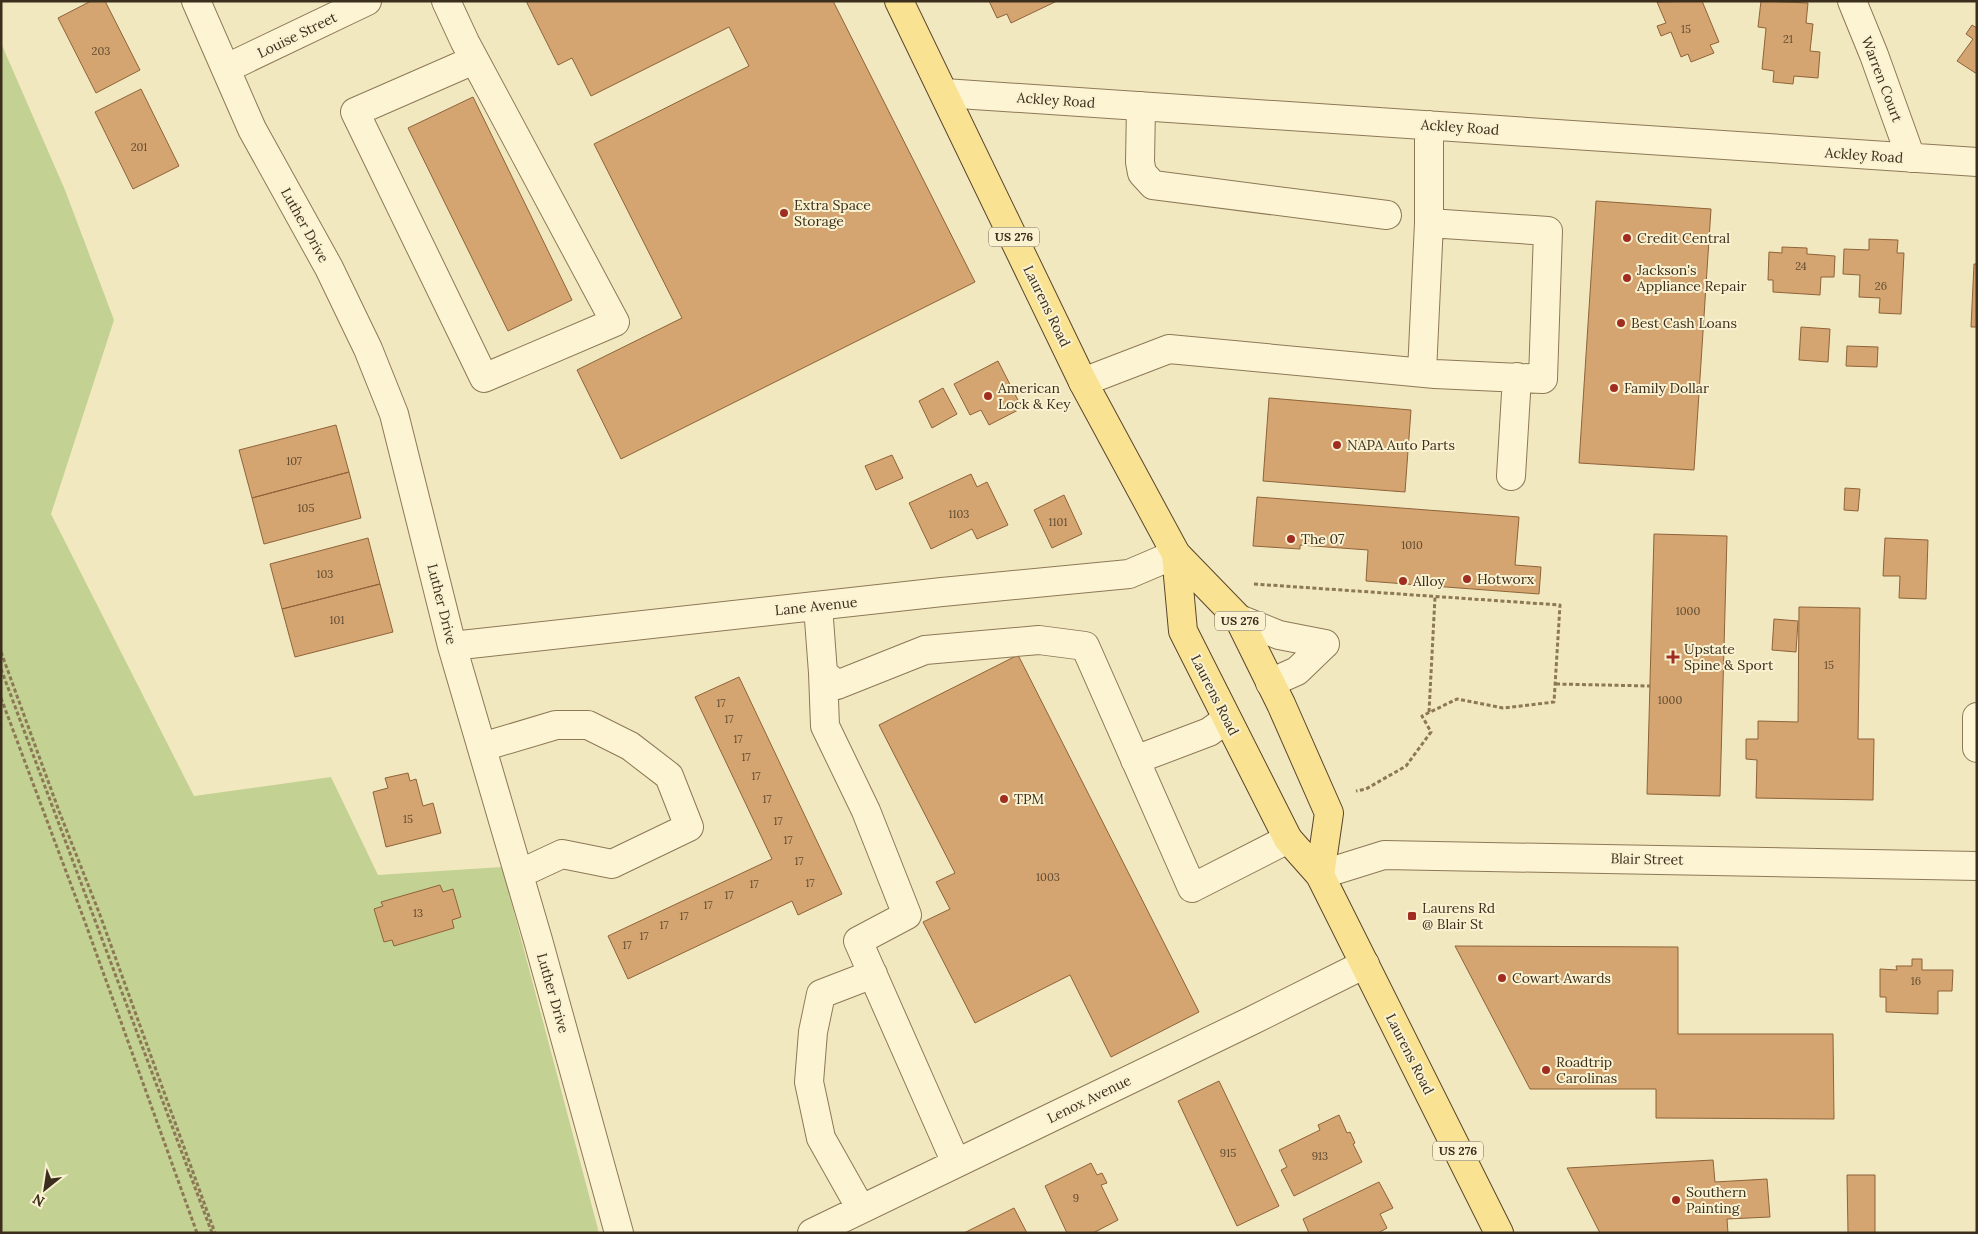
<svg xmlns="http://www.w3.org/2000/svg" width="1978" height="1234" font-family="Lora,serif">
<rect width="100%" height="100%" fill="#f2e8bf"/>
<path fill="#c3d192" d="M1 43 65 190 114 320 51 514 194 796 331 777 378 875 502 867 599 1233H1Z"/>
<path fill="#d4a471" stroke="#8e6339" d="M91 1H105L140 70 96 93 58 18Z
M526 1H833L975 282 621 459 577 370 682 318 594 144 749 66 729 27 591 96 572 58 558 65Z
M989 1H1057L1011 23 1007 14 997 18Z
M1702 1 1719 42 1710 45 1714 53 1691 62 1688 54 1681 57 1671 32 1661 36 1657 26 1666 23 1657 2Z
M1761 1 1808 3 1806 23 1813 24 1810 51 1820 52 1818 78 1794 76 1793 84 1773 82 1774 71 1762 69 1766 28 1758 27Z
M1972 25 1977 28V74L1957 61 1973 39 1966 34Z
M141 89 179 166 133 189 95 112Z
M473 97 572 300 508 331 408 128Z
M1596 201 1711 209 1694 470 1579 463Z
M1869 239 1898 240 1897 253H1904L1901 314 1879 313 1880 298 1859 297 1860 275 1843 274 1844 249 1869 250Z
M1782 247 1807 248V254L1835 256 1834 277H1821L1820 295 1773 292V280H1768L1769 252 1782 253Z
M1974 264H1977V327H1971Z
M1801 327 1830 329 1828 362 1799 360Z
M1847 346 1878 347 1877 367 1846 366Z
M998 361 1022 408 989 425 981 410 970 415 954 384Z
M943 388 957 414 932 428 919 401Z
M1269 398 1411 410 1405 492 1263 481Z
M336 425 349 472 252 498 239 450Z
M892 455 903 478 876 490 865 466Z
M349 472 361 518 264 544 252 498Z
M971 474 977 487 987 482 1008 525 977 539 972 529 931 549 909 503Z
M1845 488 1860 489 1858 511 1844 510Z
M1064 495 1082 534 1052 548 1034 510Z
M1257 497 1519 517 1515 565 1541 567 1539 594 1366 581 1368 550 1300 545V549L1253 546Z
M1654 534 1727 536 1720 796 1647 794Z
M368 538 380 584 282 609 270 564Z
M1885 538 1928 540 1926 599 1899 598 1900 576H1883Z
M380 584 393 632 295 657 282 609Z
M1799 607 1860 608 1858 739H1874L1873 800 1756 798 1757 760 1746 759V739H1758V721L1798 722Z
M1774 619 1798 621 1796 652 1772 650Z
M1018 655 1199 1012 1111 1057 1070 975 975 1023 923 922 950 909 936 882 955 873 879 725Z
M739 677 842 894 798 915 792 901 628 979 608 936 772 859 695 697Z
M408 773 410 781 416 779 423 806 433 803 441 833 386 847 373 792 388 788 385 778Z
M440 885 443 892 453 889 461 917 452 920 454 928 394 946 392 940 384 942 374 909 383 906 381 902Z
M1455 946 1678 947V1034H1833L1834 1119 1656 1118V1089H1530Z
M1912 959H1922V970H1953L1952 991H1938V1014L1886 1012V997H1880V969L1897 970 1896 966H1912Z
M1219 1081 1279 1206 1237 1226 1178 1101Z
M1339 1115 1347 1133 1350 1132 1355 1143 1353 1144 1362 1162 1294 1196 1281 1170 1287 1167 1279 1150 1320 1130 1318 1125Z
M1713 1160 1715 1182 1767 1179 1770 1217 1727 1219 1728 1233H1600L1567 1168Z
M1091 1163 1097 1175 1102 1173 1107 1183 1101 1185 1118 1220 1093 1233H1067L1045 1186Z
M1847 1175H1875V1233H1848Z
M1379 1182 1393 1208 1380 1214 1387 1228 1378 1233H1309L1303 1219Z
M1014 1208 1027 1233H964Z"/>
<g fill="none" stroke-linecap="round" stroke-linejoin="round">
<g stroke="#8d7856" stroke-width="30">
<path id="minor" d="M196 1 252 129 329 268 368 349 394 414 452 646 538 940 619 1233
M446 1 465 42 615 322 484 378 355 112 474 60
M1852 1 1874 55 1911 158
M227 68 367 1
M944 93 1977 162
M1141 106 1140 162 1142 173 1153 185 1387 215
M1429 223V125
M1083 382 1169 349 1435 374 1543 379 1548 231 1429 223 1422 372
M1511 476 1517 377
M818 606 823 673 837 685 925 650 1039 640 1085 646 1192 888 1288 839
M1239 619 1279 635 1325 644
M452 646 942 592 1129 574 1176 554
M823 673 825 726 866 811 907 915 858 941 956 1163
M1270 683 1297 671 1325 644
M1977 717V748
M482 747 556 725H588L630 746 669 776 689 827 612 864 562 854 519 874
M1135 760 1209 732 1227 719
M1320 875 1384 855 1977 866
M861 1209 821 1138 809 1082 813 1032 821 994 873 974
M812 1233 1251 1021 1365 964"/>
</g>
<g stroke="#5a452b" stroke-width="30">
<path id="major" d="M899 1 1083 382 1176 554 1239 619 1281 704 1329 813 1320 875
M1176 554 1183 631 1288 839 1320 875 1499 1233"/>
</g>
<path stroke="#8d7856" stroke-width="3" stroke-dasharray="4 2.5" stroke-linecap="butt" d="M1254 584 1560 605 1554 702 1503 708 1457 699 1422 716 1431 732 1406 766 1366 789 1356 791
M1 652 59 811 100 915 215 1233
M1 669 212 1233
M1556 684 1650 686
M1 698 85 922 197 1233
M1429 712 1435 597"/>
<use href="#minor" stroke="#fcf4d3" stroke-width="28"/>
<use href="#major" stroke="#f9e393" stroke-width="28"/>
</g>
<g fill="#a12c20" stroke="#f9f1d0" stroke-width="2">
<circle cx="784" cy="213" r="5"/>
<circle cx="1627" cy="238" r="5"/>
<circle cx="1627" cy="278" r="5"/>
<circle cx="1621" cy="323" r="5"/>
<circle cx="1614" cy="388" r="5"/>
<circle cx="988" cy="396" r="5"/>
<circle cx="1337" cy="445" r="5"/>
<circle cx="1291" cy="539" r="5"/>
<circle cx="1467" cy="579" r="5"/>
<circle cx="1403" cy="581" r="5"/>
<path d="M1670.5 649.5h5v5h5v5h-5v5h-5v-5h-5v-5h5z"/>
<circle cx="1004" cy="799" r="5"/>
<rect x="1407" y="911" width="10" height="10" rx="2.5"/>
<circle cx="1502" cy="978" r="5"/>
<circle cx="1546" cy="1070" r="5"/>
<circle cx="1676" cy="1200" r="5"/>
</g>
<g text-anchor="middle" stroke-width="4" stroke-linejoin="round" paint-order="stroke">
<g font-size="11" fill="#614c31">
<text x="1686" y="33">15</text>
<text x="1788" y="43">21</text>
<text x="101" y="55">203</text>
<text x="139" y="151">201</text>
<text x="1801" y="270">24</text>
<text x="1881" y="290">26</text>
<text x="294" y="465">107</text>
<text x="306" y="512">105</text>
<text x="959" y="518">1103</text>
<text x="1058" y="526">1101</text>
<text x="1412" y="549">1010</text>
<text x="325" y="578">103</text>
<text x="1688" y="615">1000</text>
<text x="337" y="624">101</text>
<text x="1829" y="669">15</text>
<text x="1670" y="704">1000</text>
<text x="721" y="707">17</text>
<text x="729" y="723">17</text>
<text x="738" y="743">17</text>
<text x="746" y="761">17</text>
<text x="756" y="780">17</text>
<text x="767" y="803">17</text>
<text x="408" y="823">15</text>
<text x="778" y="825">17</text>
<text x="788" y="844">17</text>
<text x="799" y="865">17</text>
<text x="1048" y="881">1003</text>
<text x="810" y="887">17</text>
<text x="754" y="888">17</text>
<text x="729" y="899">17</text>
<text x="708" y="909">17</text>
<text x="418" y="917">13</text>
<text x="684" y="920">17</text>
<text x="664" y="929">17</text>
<text x="644" y="940">17</text>
<text x="627" y="949">17</text>
<text x="1916" y="985">16</text>
<text x="1228" y="1157">915</text>
<text x="1320" y="1160">913</text>
<text x="1076" y="1202">9</text>
</g>
<g fill="#f9f1d0" stroke="#746852" stroke-width="1">
<rect x="989" y="227.5" width="50" height="19" rx="4"/>
<rect x="1215" y="611.5" width="50" height="19" rx="4"/>
<rect x="1433" y="1141.5" width="50" height="19" rx="4"/>
</g>
<g font-size="12" font-weight="bold" fill="#3b2e1c">
<text x="1014" y="241">US 276</text>
<text x="1240" y="625">US 276</text>
<text x="1458" y="1155">US 276</text>
</g>
<g font-size="14" fill="#3b2e1c" stroke="#f9f1d0">
<text transform="translate(297 35) rotate(-26)" y="5">Louise Street</text>
<text transform="translate(1882 79) rotate(69)" y="5">Warren Court</text>
<text transform="translate(1056 100) rotate(4)" y="5">Ackley Road</text>
<text transform="translate(1460 127) rotate(4)" y="5">Ackley Road</text>
<text transform="translate(1864 155) rotate(4)" y="5">Ackley Road</text>
<text transform="translate(305 225) rotate(61)" y="5">Luther Drive</text>
<text transform="translate(1047 306) rotate(64)" y="5">Laurens Road</text>
<text transform="translate(442 604) rotate(76)" y="5">Luther Drive</text>
<text transform="translate(816 606) rotate(-6)" y="5">Lane Avenue</text>
<text transform="translate(1215 695) rotate(63)" y="5">Laurens Road</text>
<text transform="translate(1647 859) rotate(1)" y="5">Blair Street</text>
<text transform="translate(553 993) rotate(74)" y="5">Luther Drive</text>
<text transform="translate(1410 1054) rotate(63)" y="5">Laurens Road</text>
<text transform="translate(1089 1099) rotate(-26)" y="5">Lenox Avenue</text>
</g>
<g font-size="14" fill="#3b2e1c" stroke="#f9f1d0" text-anchor="start">
<text x="794" y="210">Extra Space<tspan x="794" dy="16">Storage</tspan></text>
<text x="1637" y="243">Credit Central</text>
<text x="1637" y="275">Jackson's<tspan x="1637" dy="16">Appliance Repair</tspan></text>
<text x="1631" y="328">Best Cash Loans</text>
<text x="998" y="393">American<tspan x="998" dy="16">Lock &amp; Key</tspan></text>
<text x="1624" y="393">Family Dollar</text>
<text x="1347" y="450">NAPA Auto Parts</text>
<text x="1301" y="544">The 07</text>
<text x="1477" y="584">Hotworx</text>
<text x="1413" y="586">Alloy</text>
<text x="1684" y="654">Upstate<tspan x="1684" dy="16">Spine &amp; Sport</tspan></text>
<text x="1014" y="804">TPM</text>
<text x="1422" y="913">Laurens Rd<tspan x="1422" dy="16">@ Blair St</tspan></text>
<text x="1512" y="983">Cowart Awards</text>
<text x="1556" y="1067">Roadtrip<tspan x="1556" dy="16">Carolinas</tspan></text>
<text x="1686" y="1197">Southern<tspan x="1686" dy="16">Painting</tspan></text>
</g>
</g>
<rect width="1978" height="1234" fill="none" stroke="#3b2e1c" stroke-width="5"/>
<g transform="translate(45 1189) rotate(210)" stroke="#f9f1d0" stroke-width="4" paint-order="stroke">
<path d="M0-4L9 19L0 12L-9 19Z" fill="#3b2e1c"/>
<text y="-8" font-size="14" font-weight="bold" text-anchor="middle" fill="#3b2e1c">N</text>
</g>
</svg>
